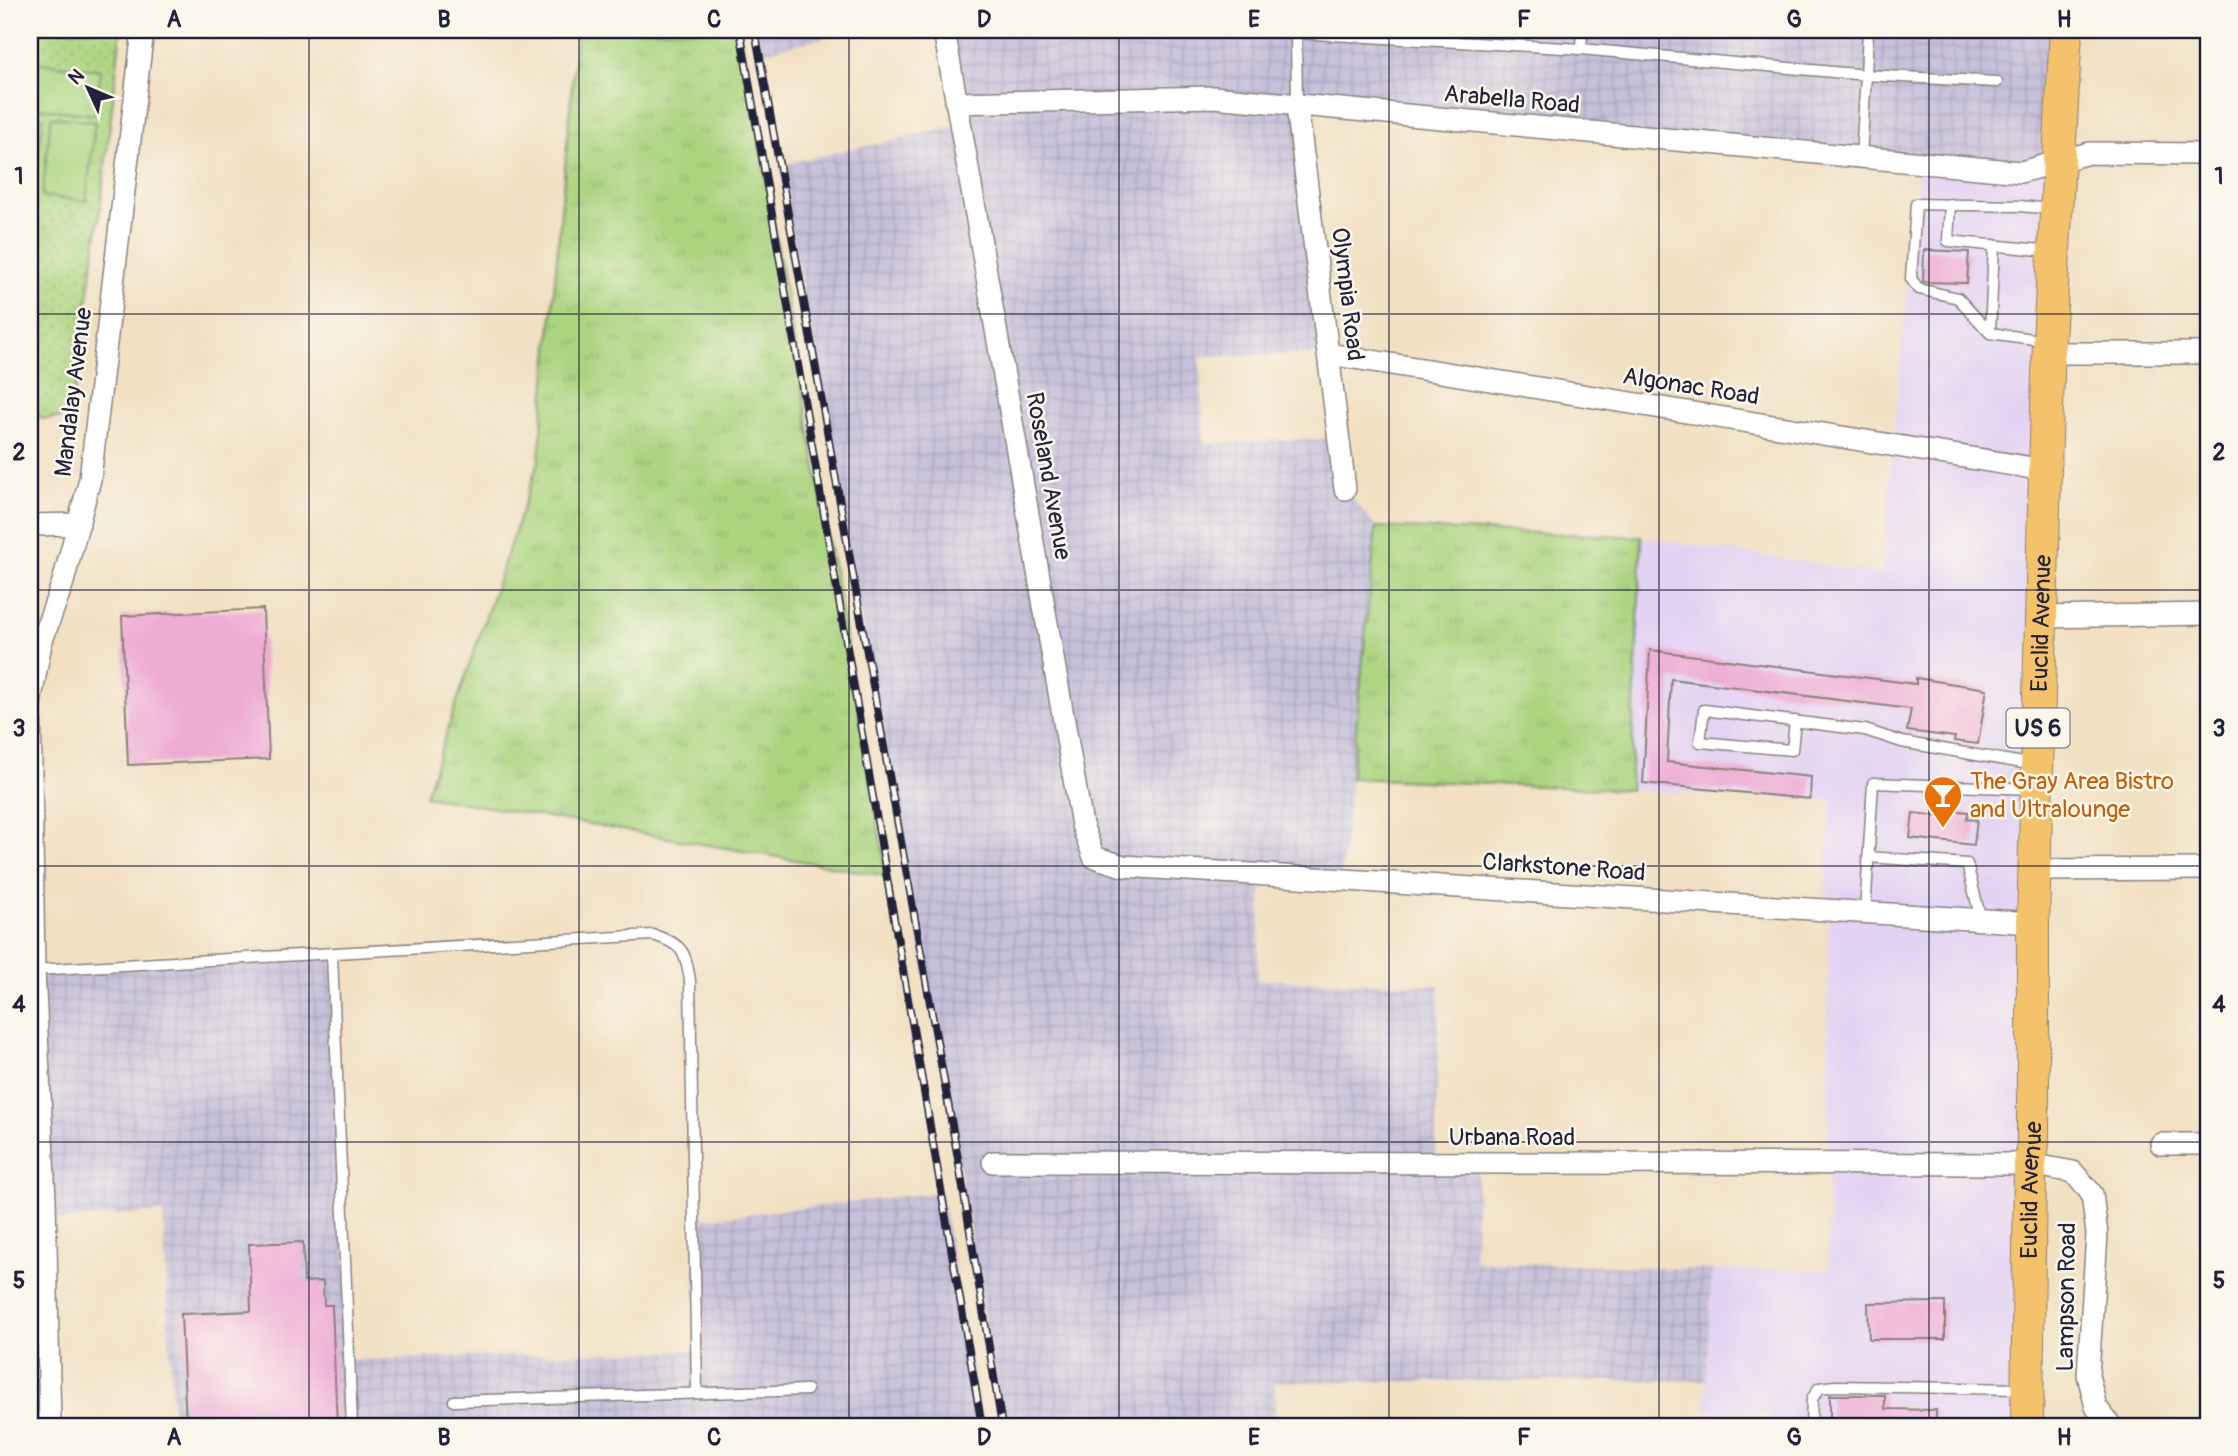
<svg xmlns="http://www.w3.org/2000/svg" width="2238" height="1456" font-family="Pangolin,sans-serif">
<defs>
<pattern id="industrial-grid" width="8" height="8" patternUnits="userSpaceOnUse" patternTransform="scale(1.75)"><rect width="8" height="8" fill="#c6c0da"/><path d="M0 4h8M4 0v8" fill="none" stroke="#aaa5bc"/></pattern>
<pattern id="grass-tufts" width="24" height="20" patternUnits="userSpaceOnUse" patternTransform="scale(1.75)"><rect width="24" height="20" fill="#abd47f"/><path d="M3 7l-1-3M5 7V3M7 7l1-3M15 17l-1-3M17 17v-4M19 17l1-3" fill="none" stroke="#93b66f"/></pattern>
<pattern id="park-dots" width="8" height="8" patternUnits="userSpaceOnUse" patternTransform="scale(1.75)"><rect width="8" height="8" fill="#abd47f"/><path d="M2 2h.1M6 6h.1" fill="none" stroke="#93b66f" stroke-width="1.8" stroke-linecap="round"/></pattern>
</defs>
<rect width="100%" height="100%" fill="#fbf7ec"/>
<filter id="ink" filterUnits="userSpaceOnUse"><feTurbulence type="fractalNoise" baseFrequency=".0143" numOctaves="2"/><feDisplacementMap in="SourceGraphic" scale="14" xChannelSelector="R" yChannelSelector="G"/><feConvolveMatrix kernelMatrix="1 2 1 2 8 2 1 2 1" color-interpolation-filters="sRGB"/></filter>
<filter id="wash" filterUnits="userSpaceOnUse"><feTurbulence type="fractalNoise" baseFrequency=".00686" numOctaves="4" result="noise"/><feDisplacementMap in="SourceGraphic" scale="28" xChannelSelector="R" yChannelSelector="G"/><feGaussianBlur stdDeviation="1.57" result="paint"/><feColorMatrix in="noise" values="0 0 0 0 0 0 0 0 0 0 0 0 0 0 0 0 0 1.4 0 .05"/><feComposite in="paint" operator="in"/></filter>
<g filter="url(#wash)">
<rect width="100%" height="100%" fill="#f1e0c2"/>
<path fill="#e3d3f3" d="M2060 161 2027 1426H1767V1414L1705 1411 1712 1270 1828 1269V892H1825L1831 801 1630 790 1642 537 1881 574 1919 162Z"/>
<path fill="url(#industrial-grid)" d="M755 30H856L759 53Z
M944 30H2066L2060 161 2021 172 1298 106 1329 354 1200 356 1204 444 1339 438 1345 489 1376 527 1341 879 1262 875 1257 980 1440 985 1435 1163H1478L1474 1261 1712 1270 1706 1380 1275 1382V1426H1002L959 1164 780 165 960 125Z
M332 955 349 1360 696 1351 694 1220 941 1192 982 1426H173L163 1212 45 1221 34 970Z"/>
<path fill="url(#grass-tufts)" stroke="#667b5d" stroke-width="2" d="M577 30H740L887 876 425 796 539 460Z
M1376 527 1642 537 1630 790 1351 778Z"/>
<path fill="url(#park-dots)" stroke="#667b5d" stroke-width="2" d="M30 30H121L99 219 71 417 42 419 30 405Z"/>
<path fill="#abd47f" stroke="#667b5d" stroke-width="2" d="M30 62 101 70 95 115 30 107Z
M30 117 43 118 34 192 30 191Z
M51 117 95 122 86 201 42 196Z"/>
<g id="blocks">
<path fill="#eeacd5" d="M1924 250 1969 252 1967 283 1923 282Z
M263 609 269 759 128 765 122 616Z
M1650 650 1916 684V678L1987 689 1978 744 1954 741 1955 737 1907 731 1911 709 1671 679 1667 762 1811 777 1810 799 1643 783Z
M1949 810 1968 812 1967 819 1977 820 1974 845 1910 838 1913 813 1948 817Z
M303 1242 304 1282 323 1281 324 1305H332L337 1426H186L181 1314 251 1311 249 1244Z
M1945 1302V1339H1869L1868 1303Z
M1830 1395H1885V1409L1936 1410V1426H1830Z"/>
</g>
</g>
<g filter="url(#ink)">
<use href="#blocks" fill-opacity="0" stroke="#8a817e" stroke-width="2"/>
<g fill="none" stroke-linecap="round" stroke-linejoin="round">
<g stroke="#8a817e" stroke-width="13">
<path id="lane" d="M1868 30 1866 75 1997 82
M1581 49 1582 30
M1297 106 1296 33 1581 49 1866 75 1861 157
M1950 204 1948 241 2051 251
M1990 333 1994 245
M2047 341 1990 333 1958 298 1919 289 1911 279 1916 204 2019 206 2055 209
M1795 721 1792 750 1700 742 1704 710 1865 730 1902 742 2034 765
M1868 857 1967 864 1981 920
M1865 913 1873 783 2034 789
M332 955 352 1426
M34 970 653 935C683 944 685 951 690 980L697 1393
M454 1401 807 1390
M1811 1426 1812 1399 1819 1388 1834 1386 2024 1389"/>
</g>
<g stroke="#8a817e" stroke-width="24">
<path id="street" d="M944 30 1082 825 1094 857 1123 866 2033 923
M956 103 1213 97 2021 172 2089 153 2208 154
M1297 106 1345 489
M2049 353H2208
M1329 354 2045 470
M30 525 79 524
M2042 617 2208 614
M2035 870 2208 869
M2161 1144H2208
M993 1162 2030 1164 2073 1172 2092 1194 2097 1234 2088 1375 2096 1407 2111 1426
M50 1426 45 1199 34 970 30 703 41 643 63 582 90 479 143 30"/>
</g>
<g stroke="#8a817e" stroke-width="34">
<g id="primary">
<path id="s1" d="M2027 1426 2030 1164 2033 1144V923L2045 470 2049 342 2066 30"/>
</g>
</g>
<use href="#lane" stroke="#fff" stroke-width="10"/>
<use href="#street" stroke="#fff" stroke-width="21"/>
<use href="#primary" stroke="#f4c26a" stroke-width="32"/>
<g stroke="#22223b" stroke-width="8">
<path id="rail" d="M740 30 982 1426
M755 30 959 1164 1002 1426"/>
</g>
<use href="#rail" stroke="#fbf7ec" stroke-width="5" stroke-dasharray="16" stroke-linecap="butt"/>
</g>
</g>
<path fill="none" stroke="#22223b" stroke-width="2" stroke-opacity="0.55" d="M309 30V1426M579 30V1426M849 30V1426M1119 30V1426M1389 30V1426M1659 30V1426M1929 30V1426M30 314H2208M30 590H2208M30 866H2208M30 1142H2208"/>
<defs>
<g id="bar-pin" transform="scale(2.0125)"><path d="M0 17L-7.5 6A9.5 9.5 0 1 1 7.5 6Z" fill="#e8710a" stroke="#fbf7ec"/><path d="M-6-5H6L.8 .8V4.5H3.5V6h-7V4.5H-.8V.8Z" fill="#fff"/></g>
</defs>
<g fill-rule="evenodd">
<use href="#bar-pin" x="1943" y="795"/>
</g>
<g text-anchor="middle" stroke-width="5" stroke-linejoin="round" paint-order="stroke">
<rect fill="#fbf7ec" stroke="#636270" stroke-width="2" x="2006.5" y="708.5" width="63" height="39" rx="5"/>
<g font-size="23" font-weight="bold" fill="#22223b">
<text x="2038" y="736">US 6</text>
</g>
<g font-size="24" fill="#22223b" stroke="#fbf7ec">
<text transform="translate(1512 99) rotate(5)" y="8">Arabella Road</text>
<text transform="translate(1348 294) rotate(83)" y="8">Olympia Road</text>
<text transform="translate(1691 386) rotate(9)" y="8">Algonac Road</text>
<text transform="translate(73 392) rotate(-83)" y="8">Mandalay Avenue</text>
<text transform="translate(1049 476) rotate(80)" y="8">Roseland Avenue</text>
<text dy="8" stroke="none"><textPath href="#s1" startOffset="803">Euclid Avenue</textPath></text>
<text transform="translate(1564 867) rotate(4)" y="8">Clarkstone Road</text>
<text x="1512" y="1145">Urbana Road</text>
<text dy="8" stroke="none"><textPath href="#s1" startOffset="236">Euclid Avenue</textPath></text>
<text transform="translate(2066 1297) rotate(-89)" y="8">Lampson Road</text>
</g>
<g font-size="24" fill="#c56008" stroke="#fbf7ec" text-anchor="start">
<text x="1970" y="789">The Gray Area Bistro<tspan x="1970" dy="28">and Ultralounge</tspan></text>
</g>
</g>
<rect width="2238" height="1456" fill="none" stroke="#fbf7ec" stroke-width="77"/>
<g transform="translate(88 88) rotate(314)" stroke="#fbf7ec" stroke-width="5" paint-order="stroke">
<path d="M0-5L12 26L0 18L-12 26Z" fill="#22223b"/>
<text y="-10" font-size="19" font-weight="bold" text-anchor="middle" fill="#22223b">N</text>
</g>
<rect x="38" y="38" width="2162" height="1380" fill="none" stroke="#22223b" stroke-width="2.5"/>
<g font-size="23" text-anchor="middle" font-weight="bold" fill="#22223b">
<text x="174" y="27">A</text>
<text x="444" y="27">B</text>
<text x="714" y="27">C</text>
<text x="984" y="27">D</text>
<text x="1254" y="27">E</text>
<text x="1524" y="27">F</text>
<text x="1794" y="27">G</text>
<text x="2064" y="27">H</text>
<text x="19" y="184">1</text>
<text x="2219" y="184">1</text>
<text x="19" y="460">2</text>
<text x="2219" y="460">2</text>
<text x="19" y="736">3</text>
<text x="2219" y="736">3</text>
<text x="19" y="1012">4</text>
<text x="2219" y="1012">4</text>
<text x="19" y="1288">5</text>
<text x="2219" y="1288">5</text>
<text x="174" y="1445">A</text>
<text x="444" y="1445">B</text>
<text x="714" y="1445">C</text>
<text x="984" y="1445">D</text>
<text x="1254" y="1445">E</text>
<text x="1524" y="1445">F</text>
<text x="1794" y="1445">G</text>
<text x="2064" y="1445">H</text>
</g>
</svg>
